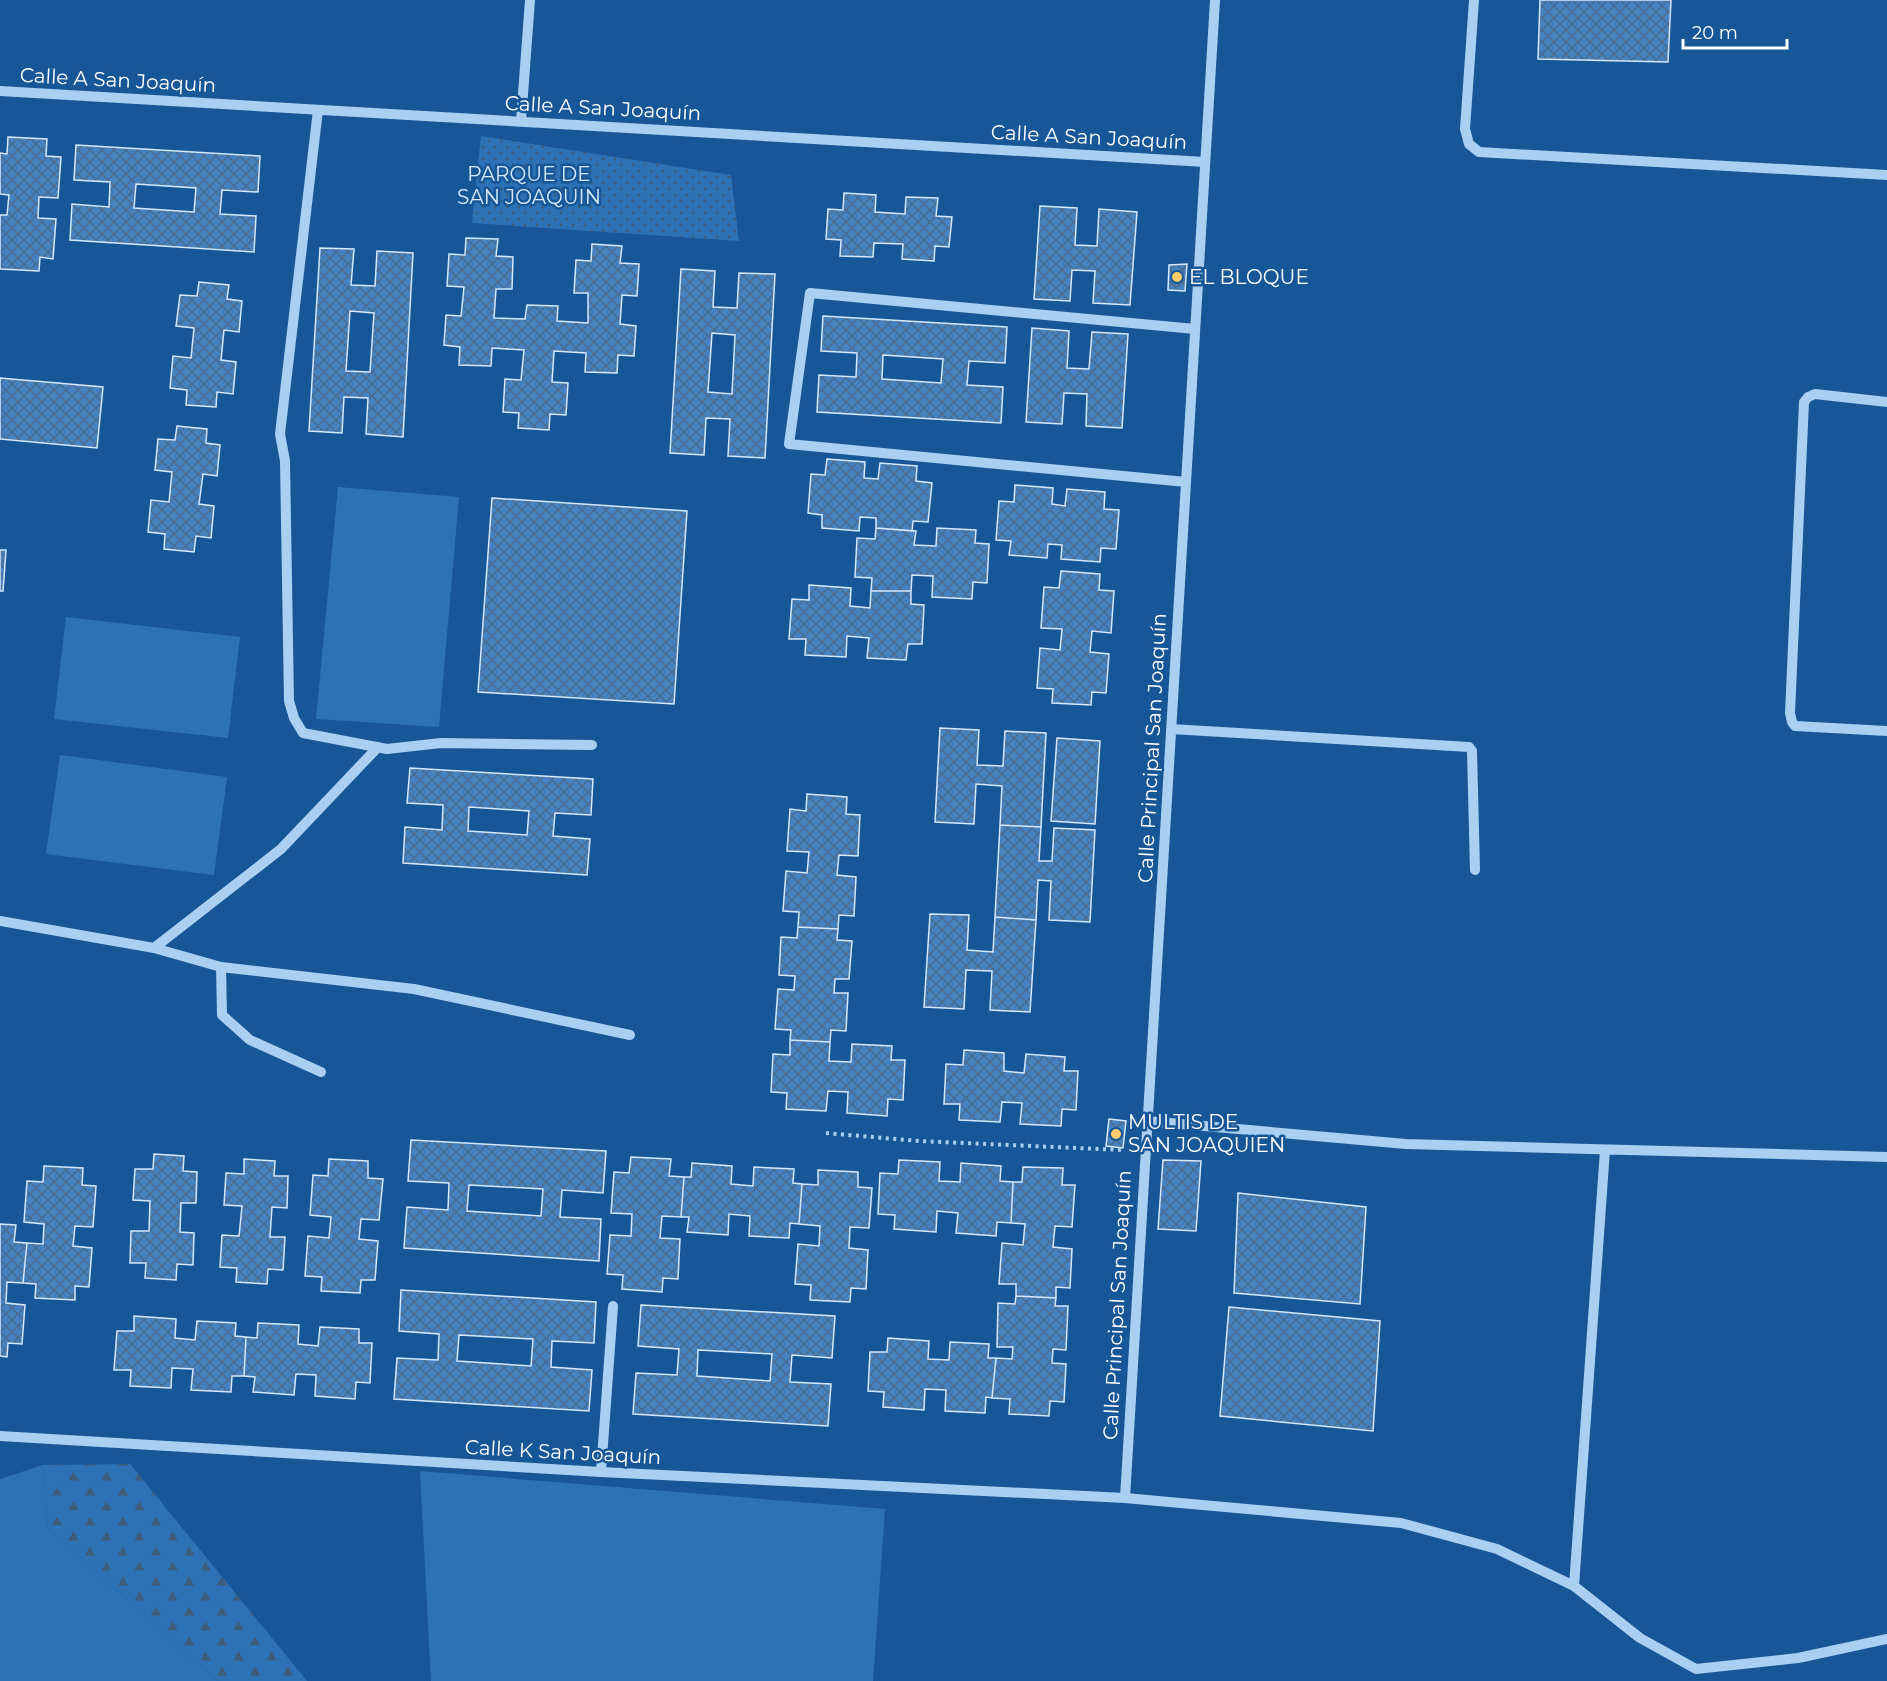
<svg xmlns="http://www.w3.org/2000/svg" width="1887" height="1681" font-family="Montserrat,sans-serif">
<defs>
<pattern id="forest-firs" width="22" height="20" patternUnits="userSpaceOnUse" patternTransform="scale(1.5)"><rect width="22" height="20" fill="#2c72b5"/><path d="M5 1l3.5 6h-7zM16 11l3.5 6h-7z" fill="#3e5d7b"/></pattern>
<pattern id="park-dots" width="8" height="8" patternUnits="userSpaceOnUse" patternTransform="scale(1.5)"><rect width="8" height="8" fill="#2c72b5"/><path d="M2 2h.1M6 6h.1" fill="none" stroke="#3e5d7b" stroke-width="1.8" stroke-linecap="round"/></pattern>
<pattern id="building-cross-hatch" width="8" height="8" patternUnits="userSpaceOnUse" patternTransform="scale(1.5)"><rect width="8" height="8" fill="#4582bf"/><path d="M0 0l8 8M0 8l8-8" fill="none" stroke="#486c91"/></pattern>
</defs>
<rect width="100%" height="100%" fill="#185797"/>
<path fill="#2c72b5" d="M338 487 459 497 439 727 316 719Z
M66 617 240 637 228 738 54 719Z
M60 755 227 777 214 875 46 854Z
M43 1465 48 1528 218 1681H0V1479Z
M420 1471 885 1509 873 1681H431Z"/>
<path fill="url(#forest-firs)" d="M130 1464 307 1681H218L48 1528 43 1465Z"/>
<path fill="url(#park-dots)" d="M481 136 731 175 739 241 472 223Z"/>
<path fill="url(#building-cross-hatch)" stroke="#d3e8fc" stroke-width="1.5" fill-rule="evenodd" d="M1540 0H1671L1668 62 1538 59Z
M8 137 47 139 46 156 61 157 58 198 39 197 38 218 56 219 53 259 40 257 39 271 0 269V215H7L9 195 0 194V153L7 154Z
M76 145 260 156 258 192 222 190 220 214 256 216 254 252 70 240 72 204 109 207 110 182 74 180ZM136 184 196 188 194 212 134 208Z
M844 193 876 195 875 212 905 214 906 197 938 198 936 216 952 217 949 247 935 246 934 261 902 259 903 244 874 243 873 257 840 256 841 240 826 239 828 209 843 210Z
M1040 206 1077 208 1075 245 1097 246 1099 209 1137 212 1130 305 1093 303 1095 271 1072 270 1070 301 1034 299Z
M466 238 498 239 496 256 513 257 512 289H496L494 318 525 319 527 305 558 306 557 321 588 323V293H574L576 260 591 261 592 244 622 246 620 263 639 264 637 296 622 295 620 324 636 326 634 356 618 355 617 373 585 372 586 353 554 351 552 382 568 383 566 415 550 414 549 430 518 428 519 413 503 412 505 379 521 380 524 350 492 348 491 366 459 365 460 347 444 345 446 315 461 316 464 287 447 286 449 254 465 255Z
M320 248 354 249 351 285 375 286 377 251 413 253 403 437 366 434 368 398 344 397 342 433 309 431ZM350 311 374 313 370 372 346 371Z
M1187 264 1185 291 1168 290 1169 265Z
M681 269 715 271 713 307 737 308 739 273 775 274 765 458 728 456 730 419 706 418 704 455 670 453ZM712 333 735 335 732 394 708 392Z
M199 282 229 285 227 299 242 301 239 332 224 330 221 360 236 362 233 394 217 392 216 407 186 405 187 390 170 388 173 356 191 358 194 328 176 326 180 295 197 296Z
M823 316 1007 327 1005 363 969 361 967 385 1003 387 1001 423 817 412 819 375 856 377 857 353 821 351ZM883 355 943 359 941 383 882 379Z
M1032 328 1069 331 1067 368 1089 369 1092 332 1128 334 1122 428 1086 426 1087 394 1064 393 1062 424 1026 422Z
M0 378 103 387 97 448 0 439Z
M177 426 207 429 206 443 220 445 217 476 203 474 199 504 214 506 211 538 196 536 194 552 164 549 165 534 148 532 151 500 169 502 172 472 155 470 158 439 175 440Z
M827 459 865 462 864 478 878 479 880 463 917 466 916 481 932 483 928 522 913 521 912 531 876 528V518L860 517 859 531 822 528V515L808 513 811 474 825 475Z
M1015 485 1053 488 1052 504 1065 506 1067 489 1105 492 1104 509 1119 510 1116 549 1101 548 1100 562 1061 559 1062 545 1048 544 1047 558 1009 555 1011 541 996 540 999 501 1014 502Z
M492 498 687 511 674 704 478 692Z
M876 528 916 531 914 545 936 546 937 528 976 530 975 543 989 544 987 583 973 582 972 599 932 597 933 576 912 575 911 591H871L872 578 855 577 857 538 875 539Z
M0 550H6L3 591H0Z
M1061 571 1100 574 1099 590 1114 591 1111 633 1092 631 1090 652 1109 654 1106 693 1092 692 1091 705 1052 703 1053 689 1037 688 1040 648 1060 650 1062 629 1041 628 1044 587 1059 588Z
M809 585 851 588 850 606 870 608 871 591H911V604L924 605 922 644H908L906 660 867 658 869 638 847 636 846 657 805 655 806 639H789L792 599 809 600Z
M940 728 979 730 977 765 1003 766 1005 731 1046 733 1041 827 1000 825 1002 786 976 784 974 824 935 822Z
M1057 738 1100 741 1095 824 1051 821Z
M410 768 593 779 591 815 555 813 553 836 590 839 587 875 403 863 405 827 442 830 443 805 407 803ZM469 807 529 811 527 835 468 831Z
M807 794 847 797 846 814 860 815 858 856 839 855 837 875 856 877 854 916 839 915 838 929 798 927 799 912 783 911 786 871 807 873 809 852 787 851 790 809 806 811Z
M1000 825 1041 827 1039 861H1052L1054 828 1095 830 1090 922 1049 920 1051 881 1038 880 1036 920 995 917Z
M930 914 969 915 967 950 993 952 995 917 1036 920 1030 1012 990 1010 992 971 966 970 964 1009 924 1007Z
M798 927 838 929 837 940 852 941 849 979H835L834 993H848L846 1031 831 1030 830 1042 790 1040 791 1030 775 1029 778 989 794 990 795 976 779 975 781 937 797 938Z
M790 1040 830 1042 829 1061 851 1062 852 1044 892 1046 891 1060H905L903 1100 888 1099 887 1116 847 1113 848 1092 828 1091 826 1111 786 1109 787 1093 771 1092 773 1054 790 1055Z
M964 1050 1004 1053V1071L1024 1073 1026 1054 1065 1057 1064 1071H1078L1076 1110 1062 1109 1061 1126 1020 1124 1022 1103 1002 1102 1000 1122 959 1120 960 1104H944L946 1064 963 1065Z
M1109 1119 1126 1121 1123 1148 1106 1146Z
M411 1140 606 1151 603 1193 562 1190 560 1217 601 1219 599 1261 404 1248 407 1207 448 1210 449 1183 408 1181ZM469 1185 543 1189 541 1216 467 1211Z
M154 1154 184 1156 183 1171 197 1172 196 1203H181L180 1232 194 1233 193 1265 177 1264 176 1280 145 1278 146 1263H130L131 1231H149L150 1201 133 1200 135 1169H153Z
M631 1157 671 1159 669 1176 684 1177 681 1217 662 1216 660 1238 680 1239 678 1279 663 1278 662 1292 622 1289 623 1275 607 1274 610 1235 631 1236 632 1214 611 1213 614 1172 629 1173Z
M244 1159 275 1161 274 1176H288L287 1208 272 1207 270 1237H285L283 1270 268 1269 267 1284 236 1282 237 1268 220 1267 222 1235 239 1236 242 1206 224 1205 226 1173 244 1174Z
M329 1159 368 1161V1178L383 1179 379 1220 361 1219 359 1239 378 1241 375 1280H361L360 1293 321 1291 322 1277 305 1276 308 1236 329 1238 331 1217 310 1215 313 1175 328 1176Z
M899 1160 940 1162 939 1181 960 1182 961 1163 1001 1166 1000 1181 1013 1182 1011 1223 997 1222 996 1236 956 1233 958 1213 937 1211 936 1232 894 1229 895 1215 878 1214 880 1173 898 1174Z
M1163 1160 1201 1161 1196 1231 1158 1229Z
M692 1163 732 1166 731 1184 753 1186 754 1167 794 1169 793 1183 802 1184 799 1224 790 1223 789 1238 749 1236 750 1216 729 1214 728 1235 687 1232 689 1217H681L684 1177H691Z
M44 1166 83 1168 82 1185 96 1186 93 1227 75 1226 73 1246 92 1248 89 1287 75 1286V1300L35 1298 36 1284 23 1283 27 1243 43 1244 44 1224 24 1222 27 1181 43 1182Z
M1023 1167 1063 1168 1062 1185H1075L1072 1227 1055 1226 1053 1247 1072 1249 1070 1288 1056 1287V1298L1016 1296V1284H999L1002 1243 1023 1245 1025 1224 1011 1223 1013 1182H1022Z
M818 1170 858 1172V1187L872 1188 869 1228 850 1227 849 1248 868 1250 866 1289 851 1288 850 1302 810 1300 811 1285 795 1284 798 1244 819 1246 820 1226 799 1224 802 1184 818 1185Z
M1238 1193 1366 1207 1360 1304 1234 1293Z
M0 1224 16 1225 14 1242 27 1243 23 1283 7 1282 6 1303 25 1305 22 1344 8 1343 7 1357 0 1356Z
M401 1290 596 1302 594 1343 552 1341 551 1367 592 1370 589 1411 394 1399 397 1358 438 1360 439 1334 399 1331ZM459 1335 533 1339 531 1366 457 1361Z
M1016 1296 1056 1298 1055 1306H1068L1066 1350 1053 1349 1052 1363 1066 1364 1064 1402 1050 1401 1049 1416 1009 1414 1010 1399 992 1398 996 1358 1012 1359 1013 1347H997L998 1303 1015 1304Z
M641 1305 835 1316 832 1358 792 1355 790 1382 831 1384 828 1426 633 1414 636 1373 677 1375 679 1349 638 1346ZM698 1350 772 1354 770 1381 697 1376Z
M1229 1307 1380 1321 1373 1431 1220 1416Z
M134 1316 176 1319 175 1338 195 1340 197 1321 236 1323 235 1336 246 1337 244 1376H232L231 1392 191 1390 193 1369 172 1368 171 1388 130 1386 131 1370H114L117 1331H134Z
M258 1323 299 1325 298 1344 318 1346 320 1327 359 1329V1343H372L370 1383 356 1382 355 1399 315 1396 316 1375 296 1374 294 1395 253 1392 255 1377 244 1376 246 1337 257 1338Z
M888 1338 929 1341 928 1359 949 1360 950 1342 989 1344 988 1358H996L992 1398 986 1397 985 1413 945 1411 946 1390 925 1389 924 1410 883 1407 884 1392 868 1391 870 1352H887Z"/>
<g fill="none" stroke-linecap="round" stroke-linejoin="round">
<path stroke="#abcff1" stroke-width="4" stroke-dasharray="3 4.5" stroke-linecap="butt" d="M826 1133 919 1141 1122 1150"/>
<path stroke="#abcff1" stroke-width="10" d="M1474 0 1465 129 1469 144 1479 152 1887 175
M0 91 1205 162
M318 110 280 434 285 461 289 701 294 718 303 733 387 749 441 743 592 745
M521 121 530 0
M1887 402 1815 394 1808 397 1804 402 1790 713 1792 722 1795 726 1887 731
M1186 482 789 444 810 293 1195 329
M1171 729 1469 747 1472 751 1475 870
M0 921 154 948 221 967 414 989 630 1035
M154 948 281 849 378 747
M221 967 222 1015 250 1040 321 1072
M1147 1121 1406 1144 1887 1157
M0 1436 601 1472 1125 1498 1401 1523 1497 1549 1574 1586 1640 1638 1696 1669 1798 1658 1887 1639
M601 1472 613 1306
M1125 1498 1215 0
M1574 1586 1605 1150"/>
</g>
<g fill="#ffcc6b" stroke="#185797" stroke-width="2">
<circle cx="1177" cy="277" r="6"/>
<circle cx="1116" cy="1134" r="6"/>
</g>
<g text-anchor="middle" stroke-width="5" stroke-linejoin="round" paint-order="stroke">
<g font-size="20" fill="#fff" stroke="#185797">
<text transform="translate(118 80) rotate(3)" y="7">Calle A San Joaquín</text>
<text transform="translate(603 108) rotate(3)" y="7">Calle A San Joaquín</text>
<text transform="translate(1089 137) rotate(3)" y="7">Calle A San Joaquín</text>
<text transform="translate(1152 748) rotate(-87)" y="7">Calle Principal San Joaquín</text>
<text transform="translate(1117 1305) rotate(-87)" y="7">Calle Principal San Joaquín</text>
<text transform="translate(563 1452) rotate(3)" y="7">Calle K San Joaquín</text>
</g>
<g font-size="20" fill="#d3e8fc" stroke="#185797">
<text x="529" y="181">PARQUE DE<tspan x="529" dy="23">SAN JOAQUIN</tspan></text>
</g>
<g font-size="20" fill="#fff" stroke="#185797" text-anchor="start">
<text x="1189" y="284">EL BLOQUE</text>
<text x="1128" y="1129">MULTIS DE<tspan x="1128" dy="23">SAN JOAQUIEN</tspan></text>
</g>
</g>
<path d="M1683 39v9h104v-9" fill="none" stroke="#ffffff" stroke-width="3"/>
<text x="1692" y="39" font-size="18" fill="#ffffff" stroke="#185797" stroke-width="4.5" paint-order="stroke">20 m</text>
</svg>
